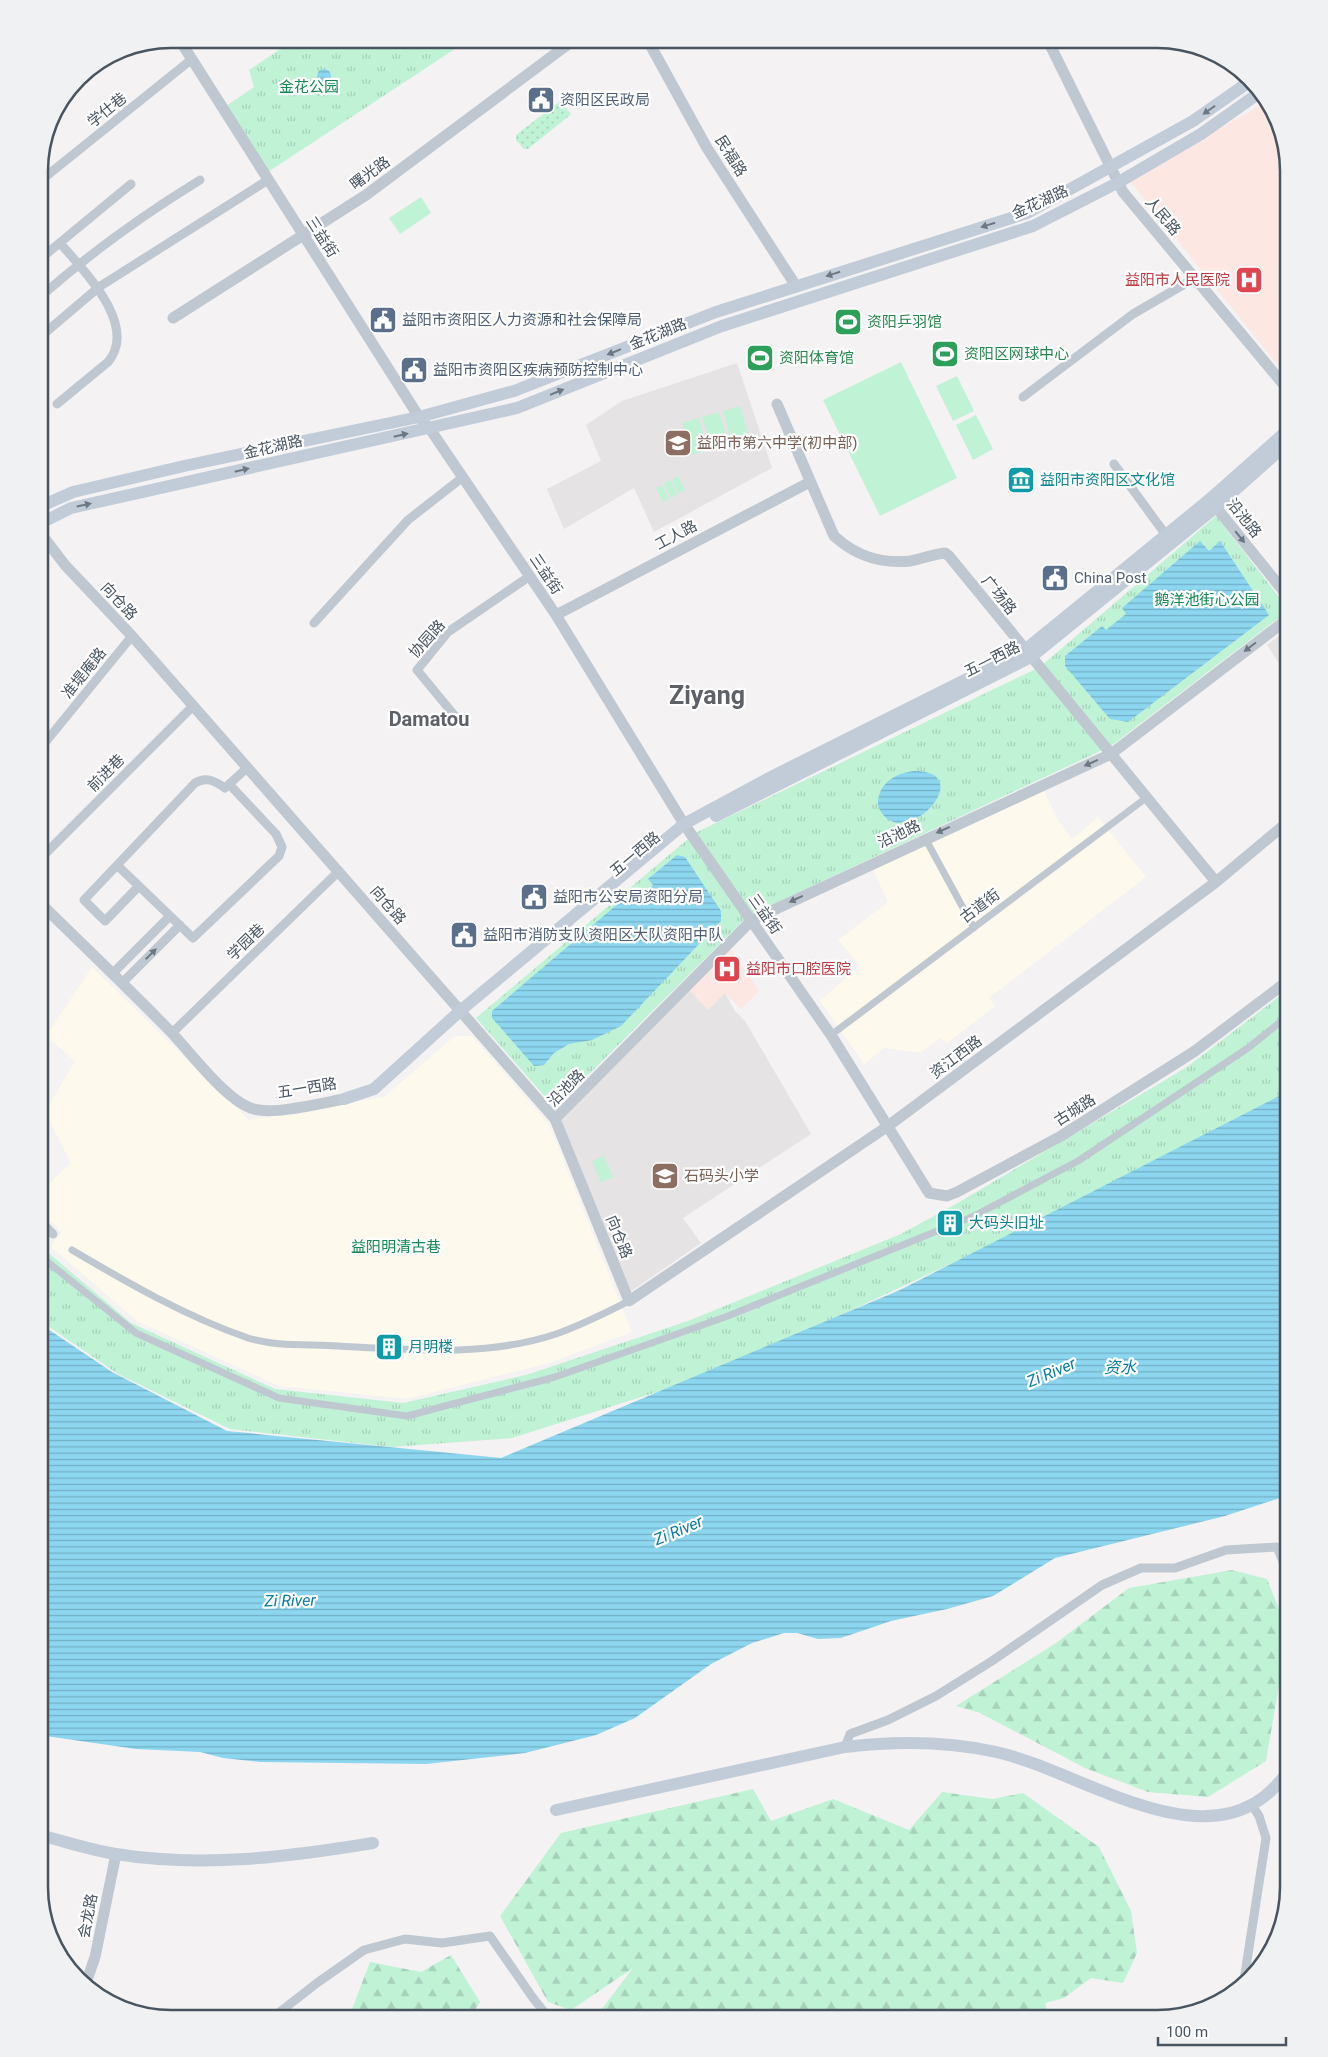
<svg xmlns="http://www.w3.org/2000/svg" width="1328" height="2057" font-family="Roboto,'Noto Sans SC',sans-serif">
<defs>
<pattern id="grass-dots" width="8" height="8" patternUnits="userSpaceOnUse" patternTransform="scale(1.25)"><rect width="8" height="8" fill="#c0f2d6"/><path d="M2 2h.1M6 6h.1" fill="none" stroke="#a6d1ba" stroke-width="1.8" stroke-linecap="round"/></pattern>
<pattern id="forest-firs" width="22" height="20" patternUnits="userSpaceOnUse" patternTransform="scale(1.25)"><rect width="22" height="20" fill="#c0f2d6"/><path d="M5 1l3.5 6h-7zM16 11l3.5 6h-7z" fill="#a6d1ba"/></pattern>
<pattern id="park-tufts" width="24" height="20" patternUnits="userSpaceOnUse" patternTransform="scale(1.25)"><rect width="24" height="20" fill="#c0f2d6"/><path d="M3 7l-1-3M5 7V3M7 7l1-3M15 17l-1-3M17 17v-4M19 17l1-3" fill="none" stroke="#a6d1ba"/></pattern>
<pattern id="water-rules" width="6" height="5" patternUnits="userSpaceOnUse" patternTransform="scale(1.25)"><rect width="6" height="5" fill="#8cd6f0"/><path d="M0 2.5h6" fill="none" stroke="#74b0c6"/></pattern>
</defs>
<rect width="100%" height="100%" fill="#f4f2f2"/>
<path fill="#fdf9ed" d="M1044 791 1058 820 1072 839 1098 817 1146 877 989 998 995 1006 946 1044 941 1038 920 1053 885 1048 864 1064 820 1001 860 966 838 940 888 902 873 870Z
M92 967 249 1120 384 1097 455 1036H472L549 1124 632 1332 550 1363 407 1399 279 1386 137 1321 51 1247 61 1232 39 1208V1193L71 1163 45 1112 75 1061 46 1036Z"/>
<path fill="#e5e3e4" d="M737 363 772 468 654 532 634 488 564 529 547 489 601 461 586 425 622 401Z
M1289 628V699L1279 678 1285 672 1267 645Z
M689 990 725 993 735 1011 745 1021 811 1134 683 1218 701 1243 630 1292 561 1121Z"/>
<path fill="#fce7e3" d="M1266 102 1275 112 1289 171V379L1129 180Z
M730 948 759 991 741 1009 725 993 708 1010 689 990Z"/>
<path fill="url(#grass-dots)" d="M559 102 562 103 571 114 569 116 528 149H524L516 140V135Z"/>
<path fill="url(#forest-firs)" d="M1232 1570 1267 1579 1288 1632 1266 1761 1208 1797 1148 1792 1085 1768 980 1713 956 1706 1056 1643 1129 1588Z
M753 1789 771 1821 833 1799 909 1830 942 1792 992 1799 1023 1793 1099 1847 1131 1911 1137 1953 1123 1983 1091 1978 1064 1998 1045 2003 1049 2018H822L820 2009H806L803 2018H595L633 1968 571 2010 548 2002 500 1916 561 1833Z
M451 1955 480 2002 469 2018H342L352 2009 370 1962 421 1972Z"/>
<path fill="url(#park-tufts)" d="M295 39H470L268 172 226 106 254 87 249 70Z
M1216 516 1289 610 1111 746 748 916 555 1108 476 1018 695 833 1040 667Z
M1289 989V1098L1269 1115 717 1373 512 1438 392 1447 230 1429 118 1374 39 1320V1245L131 1323 275 1389 403 1403 526 1375 688 1321 901 1234 956 1204 1187 1067Z"/>
<path fill="#c0f2d6" d="M421 197 431 213 400 234 389 218Z
M901 362 957 478 880 516 823 400Z
M957 376 974 411 953 421 936 386Z
M740 406 749 438 732 443 723 411Z
M719 412 729 444 712 449 702 417Z
M976 415 993 449 973 460 956 425Z
M699 418 708 450 691 455 682 423Z
M678 476 685 490 679 493 672 480Z
M670 480 677 494 671 498 664 484Z
M662 485 669 498 663 502 656 488Z
M604 1156 613 1177 601 1182 592 1161Z"/>
<path fill="url(#water-rules)" d="M317 76a7 7 0 1 1 14 0a7 7 0 1 1-14 0Z
M1200 541 1209 551 1220 541 1269 615 1128 722 1110 719 1065 666V656L1102 626 1106 630 1126 614 1122 608Z
M913 771C983 770 900 859 878 806 877 785 893 774 913 771Z
M677 855 685 857 721 911V921L621 1026 592 1040 569 1044 554 1053 544 1065 534 1066 492 1018V1011L627 896 633 902 653 885 648 879Z
M1289 1091V1495L1225 1516 1055 1558 993 1596 947 1609 891 1621 841 1638 818 1639 797 1633H784L752 1643 711 1664 635 1718 596 1735 525 1753 426 1764 260 1762 223 1758 200 1752 136 1749 39 1735V1323L112 1372 227 1431 501 1458 900 1290Z"/>
<g fill="none" stroke-linecap="round" stroke-linejoin="round">
<path stroke="#bfc8d1" stroke-width="7" d="M925 838 974 928
M831 1035 1146 798
M72 1250C128 1283 187 1317 248 1338 276 1347 310 1344 338 1346 410 1350 488 1357 556 1334 582 1325 605 1313 629 1301
M39 1255 136 1333 279 1398 407 1416 555 1377 728 1316 974 1216 1078 1161 1248 1048 1289 1015"/>
<path stroke="#bfc8d1" stroke-width="9" d="M39 182 192 59
M39 260 131 184
M39 298C90 253 143 215 200 180
M39 338 99 287 268 180
M1023 397 1133 314 1195 278
M57 404 108 362C139 325 83 270 60 243
M1114 464 1166 535
M314 623 408 520 463 477
M455 716 417 670 448 632 530 576
M39 750 132 636
M39 860 193 706
M117 865 193 938 279 856 282 847 276 834 229 784
M139 886 105 921 84 900 195 783C206 776 215 781 225 788L248 767
M112 974 170 916
M122 983 180 925
M172 1033 339 871
M39 1220 53 1234
M845 1747 850 1734 888 1720 936 1696 992 1661 1102 1585 1141 1568H1175L1226 1550 1277 1547 1289 1576
M1244 1980 1266 1838 1259 1816 1252 1805
M272 2018 317 1983 364 1950 405 1939 442 1943 490 1936 533 1998 549 2018"/>
<path stroke="#bfc8d1" stroke-width="11" d="M179 39 419 417 430 429 556 615 684 824 831 1035 929 1193 947 1196 957 1192 1061 1136 1195 1051 1289 980
M647 39 707 148 796 286
M1047 39 1123 192 1289 391
M173 318 366 195 575 39
M777 404 834 536C856 556 880 564 910 561 922 559 933 554 945 553L949 556 1216 882
M1211 501 1285 593 1289 604
M39 531 65 565 132 636 555 1119 629 1301 888 1126 1216 882 1289 821
M556 615 810 482
M39 902C83 945 128 988 171 1032 190 1052 228 1103 254 1109 274 1115 322 1103 344 1099
M555 1119 752 920 1111 754 1289 618
M86 1983 95 1957 116 1854"/>
<path stroke="#c2ccd9" stroke-width="12" d="M39 507 73 492 184 466 419 417 514 391 716 312 1027 213 1193 121 1249 82
M39 524 71 508 517 408 722 326 1033 226 1119 182 1201 134 1259 93
M716 816 1031 657 1216 507 1289 442
M344 1099 374 1089 460 1011 684 824 769 778 1025 650 1210 499 1289 429
M556 1810 845 1747C896 1741 946 1741 996 1752 1070 1768 1181 1846 1253 1804 1268 1796 1278 1784 1289 1771
M39 1835C64 1841 90 1850 116 1854 202 1868 288 1857 373 1843"/>
</g>
<defs><path id="oneway-solid" d="M-6-.8H1V-3.2L6.5 0L1 3.2V.8H-6Z" transform="scale(1.25)"/></defs>
<g fill="#6d7884">
<use href="#oneway-solid" transform="translate(1209 110) rotate(145)"/>
<use href="#oneway-solid" transform="translate(988 225) rotate(162)"/>
<use href="#oneway-solid" transform="translate(833 274) rotate(162)"/>
<use href="#oneway-solid" transform="translate(614 352) rotate(158)"/>
<use href="#oneway-solid" transform="translate(557 392) rotate(-22)"/>
<use href="#oneway-solid" transform="translate(401 435) rotate(-13)"/>
<use href="#oneway-solid" transform="translate(242 470) rotate(-13)"/>
<use href="#oneway-solid" transform="translate(84 505) rotate(-12)"/>
</g>
<g fill="#6c7782">
<use href="#oneway-solid" transform="translate(1240 537) rotate(51)"/>
<use href="#oneway-solid" transform="translate(1250 647) rotate(143)"/>
<use href="#oneway-solid" transform="translate(1091 763) rotate(156)"/>
<use href="#oneway-solid" transform="translate(943 830) rotate(156)"/>
<use href="#oneway-solid" transform="translate(796 899) rotate(155)"/>
<use href="#oneway-solid" transform="translate(151 954) rotate(-45)"/>
</g>
<defs>
<g id="civic-square" transform="scale(1.4375)"><rect x="-9" y="-9" width="18" height="18" rx="4" fill="#5c6f8a" stroke="#fff"/><path d="M-.6-6.5H3V-4.5H.6V-3L4-1V1h2V6H-6V1h2V-1L-.6-3ZM-1.2 2.5V6h2.4V2.5Z" fill="#fff"/></g>
<g id="hospital-square" transform="scale(1.4375)"><rect x="-9" y="-9" width="18" height="18" rx="4" fill="#e0444e" stroke="#fff"/><path d="M-5-5h3v3.5h4V-5h3V5h-3V1.5h-4V5h-3Z" fill="#fff"/></g>
<g id="stadium-square" transform="scale(1.4375)"><rect x="-9" y="-9" width="18" height="18" rx="4" fill="#2e9e5b" stroke="#fff"/><path d="M0-5a6.5 5 0 1 0 0 10a6.5 5 0 1 0 0-10ZM-3.5-1.8h7v3.6h-7Z" fill="#fff"/></g>
<g id="school-square" transform="scale(1.4375)"><rect x="-9" y="-9" width="18" height="18" rx="4" fill="#8d6e63" stroke="#fff"/><path d="M0-5L7-2L0 1L-7-2ZM-4 1L0 2.5L4 1V4Q0 6-4 4Z" fill="#fff"/></g>
<g id="museum-square" transform="scale(1.4375)"><rect x="-9" y="-9" width="18" height="18" rx="4" fill="#0f9aa8" stroke="#fff"/><path d="M0-6L6-3V-2H-6V-3ZM-5-1h2V3h-2ZM-1-1h2V3h-2ZM3-1h2V3H3ZM-6 4H6V6H-6Z" fill="#fff"/></g>
<g id="building-square" transform="scale(1.4375)"><rect x="-9" y="-9" width="18" height="18" rx="4" fill="#0f9aa8" stroke="#fff"/><path d="M-4-6H4V6H1V3H-1V6H-4ZM-2.5-4.3h1.7v1.8h-1.7ZM.8-4.3h1.7v1.8H.8ZM-2.5-1h1.7V.8h-1.7ZM.8-1h1.7V.8H.8Z" fill="#fff"/></g>
</defs>
<g fill-rule="evenodd">
<use href="#civic-square" x="541" y="100"/>
<use href="#hospital-square" x="1249" y="280"/>
<use href="#civic-square" x="383" y="320"/>
<use href="#stadium-square" x="848" y="322"/>
<use href="#stadium-square" x="945" y="354"/>
<use href="#stadium-square" x="760" y="358"/>
<use href="#civic-square" x="414" y="370"/>
<use href="#school-square" x="678" y="443"/>
<use href="#museum-square" x="1021" y="480"/>
<use href="#civic-square" x="1055" y="578"/>
<use href="#civic-square" x="534" y="897"/>
<use href="#civic-square" x="464" y="935"/>
<use href="#hospital-square" x="727" y="969"/>
<use href="#school-square" x="665" y="1176"/>
<use href="#building-square" x="950" y="1223"/>
<use href="#building-square" x="389" y="1347"/>
</g>
<g text-anchor="middle" stroke-width="4.5" stroke-linejoin="round" paint-order="stroke">
<g font-size="15" fill="#148753" stroke="#fff">
<text x="309" y="92">金花公园</text>
<text x="1207" y="605">鹅洋池街心公园</text>
<text x="396" y="1252">益阳明清古巷</text>
</g>
<g font-size="15" fill="#4e5e75" stroke="#fff" text-anchor="start">
<text x="560" y="105">资阳区民政局</text>
<text x="402" y="325">益阳市资阳区人力资源和社会保障局</text>
<text x="433" y="375">益阳市资阳区疾病预防控制中心</text>
<text x="1074" y="583">China Post</text>
<text x="553" y="902">益阳市公安局资阳分局</text>
<text x="483" y="940">益阳市消防支队资阳区大队资阳中队</text>
</g>
<g font-size="15" fill="#485460" stroke="#fff">
<text transform="translate(107 110) rotate(-39)" y="5">学仕巷</text>
<text transform="translate(731 156) rotate(58)" y="5">民福路</text>
<text transform="translate(370 173) rotate(-36)" y="5">曙光路</text>
<text transform="translate(1040 202) rotate(-24)" y="5">金花湖路</text>
<text transform="translate(1163 216) rotate(50)" y="5">人民路</text>
<text transform="translate(322 237) rotate(57)" y="5">三益街</text>
<text transform="translate(658 334) rotate(-22)" y="5">金花湖路</text>
<text transform="translate(273 447) rotate(-13)" y="5">金花湖路</text>
<text transform="translate(1244 518) rotate(51)" y="5">沿池路</text>
<text transform="translate(676 535) rotate(-28)" y="5">工人路</text>
<text transform="translate(546 574) rotate(56)" y="5">三益街</text>
<text transform="translate(999 595) rotate(51)" y="5">广场路</text>
<text transform="translate(119 601) rotate(47)" y="5">向仓路</text>
<text transform="translate(427 639) rotate(-48)" y="5">协园路</text>
<text transform="translate(992 659) rotate(-27)" y="5">五一西路</text>
<text transform="translate(84 673) rotate(-51)" y="5">准堤庵路</text>
<text transform="translate(106 773) rotate(-45)" y="5">前进巷</text>
<text transform="translate(899 834) rotate(-25)" y="5">沿池路</text>
<text transform="translate(635 854) rotate(-40)" y="5">五一西路</text>
<text transform="translate(388 905) rotate(49)" y="5">向仓路</text>
<text transform="translate(980 906) rotate(-37)" y="5">古道街</text>
<text transform="translate(765 914) rotate(55)" y="5">三益街</text>
<text transform="translate(246 942) rotate(-44)" y="5">学园巷</text>
<text transform="translate(956 1057) rotate(-37)" y="5">资江西路</text>
<text transform="translate(307 1088) rotate(-9)" y="5">五一西路</text>
<text transform="translate(566 1088) rotate(-45)" y="5">沿池路</text>
<text transform="translate(1075 1110) rotate(-32)" y="5">古城路</text>
<text transform="translate(619 1237) rotate(68)" y="5">向仓路</text>
<text transform="translate(88 1916) rotate(-79)" y="5">会龙路</text>
</g>
<g font-size="15" fill="#be3a42" stroke="#fff" text-anchor="end">
<text x="1230" y="285">益阳市人民医院</text>
<text x="746" y="974" text-anchor="start">益阳市口腔医院</text>
</g>
<g font-size="15" fill="#27864d" stroke="#fff" text-anchor="start">
<text x="867" y="327">资阳乒羽馆</text>
<text x="964" y="359">资阳区网球中心</text>
<text x="779" y="363">资阳体育馆</text>
</g>
<g font-size="15" fill="#785e54" stroke="#fff" text-anchor="start">
<text x="697" y="448">益阳市第六中学(初中部)</text>
<text x="684" y="1181">石码头小学</text>
</g>
<g font-size="15" fill="#0d838f" stroke="#fff" text-anchor="start">
<text x="1040" y="485">益阳市资阳区文化馆</text>
<text x="969" y="1228">大码头旧址</text>
<text x="408" y="1352">月明楼</text>
</g>
<g font-size="16" font-style="italic" fill="#077ca5" stroke="#fff">
<text x="1120" y="1373">资水</text>
<text transform="translate(1051 1372) rotate(-23)" y="6">Zi River</text>
<text transform="translate(678 1530) rotate(-23)" y="6">Zi River</text>
<text transform="translate(290 1600) rotate(-1)" y="6">Zi River</text>
</g>
<g font-size="20" font-weight="bold" fill="#5e6167" stroke="#fff">
<text x="429" y="726">Damatou</text>
</g>
<g font-size="25" font-weight="bold" fill="#5e6167" stroke="#fff">
<text x="707" y="704">Ziyang</text>
</g>
</g>
<path d="M0 0H1328V2057H0ZM171 48H1157A123 123 0 0 1 1280 171V1887A123 123 0 0 1 1157 2010H171A123 123 0 0 1 48 1887V171A123 123 0 0 1 171 48Z" fill="#f0f1f2" fill-rule="evenodd"/>
<path fill="none" stroke="#485460" stroke-width="2.5" d="M171 48H1157A123 123 0 0 1 1280 171V1887A123 123 0 0 1 1157 2010H171A123 123 0 0 1 48 1887V171A123 123 0 0 1 171 48Z"/>
<path d="M1158 2037v8h128v-8" fill="none" stroke="#485460" stroke-width="2.5"/>
<text x="1166" y="2037" font-size="15" fill="#485460" stroke="#ffffff" stroke-width="4" paint-order="stroke">100 m</text>
</svg>
